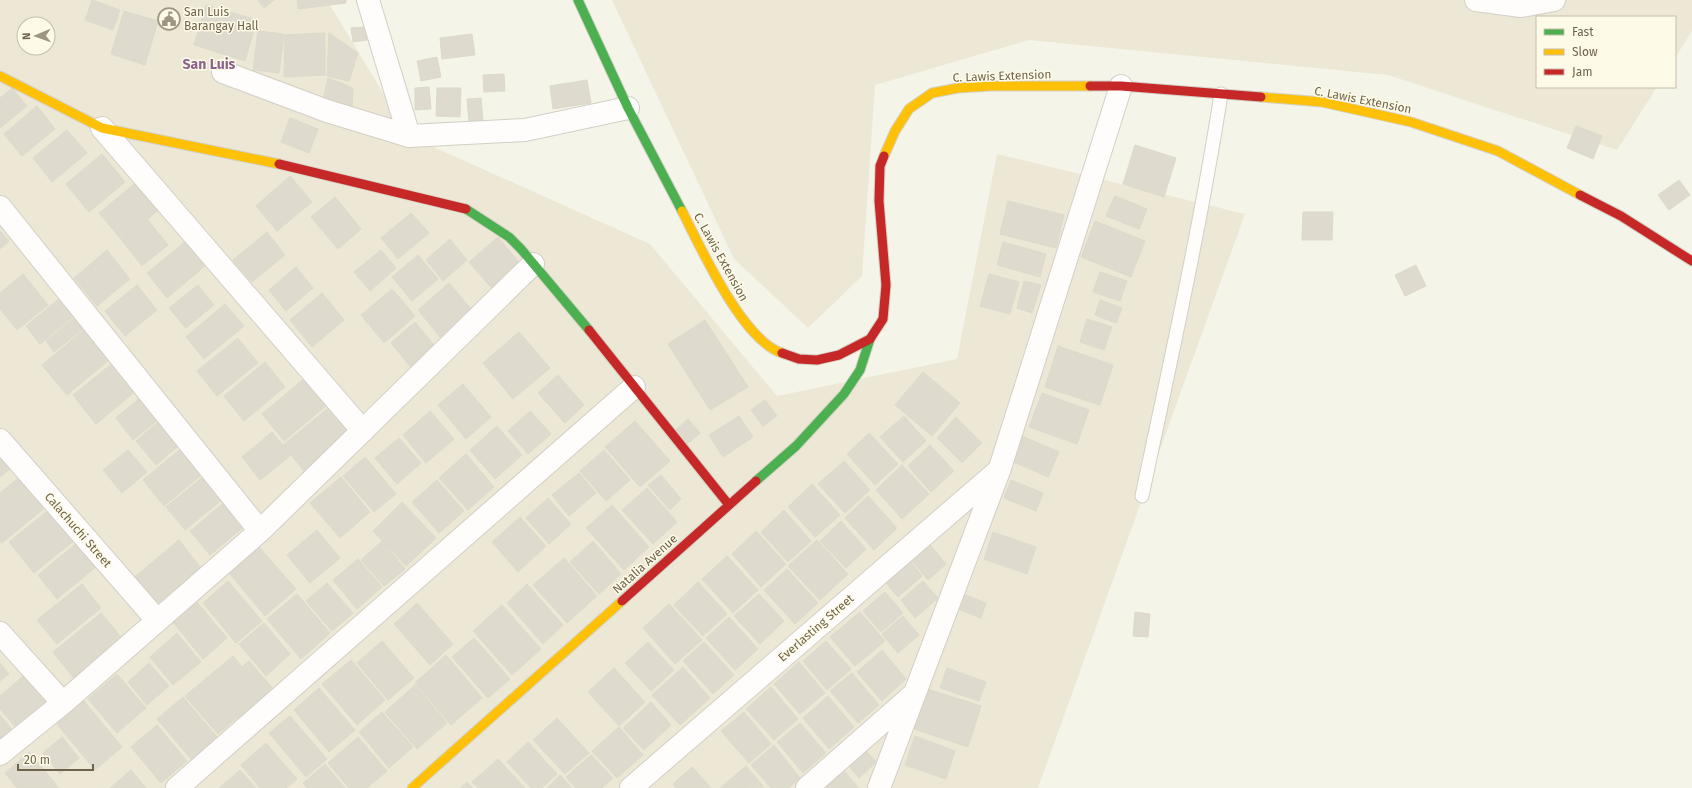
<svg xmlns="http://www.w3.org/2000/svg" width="1692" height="788" font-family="'Fira Sans',sans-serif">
<rect width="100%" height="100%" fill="#f5f4e8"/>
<path fill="#ece8d5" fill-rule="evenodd" d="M0 0H327L409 136 650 244 777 396 957 359 997 154 1245 214 1038 788H0ZM24 24H48V48H24Z
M612 0H1692V31L1675 58V17H1537V87H1657L1617 150 1388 75 1029 40 875 85 862 276 808 328 734 259Z"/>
<path fill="#dedbce" stroke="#ddd9cb" d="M92 0 120 10 113 30 85 20Z
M258 0H274L264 8Z
M297 0H346V3L298 9Z
M206 5 257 20 245 61 194 45Z
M124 11 158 21 145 65 111 54Z
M365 27 367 40 353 42 351 28Z
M258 31 284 34 279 73 253 70Z
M325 33V75L284 77 285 35Z
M329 33 358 53 349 81 327 76Z
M472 34 475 55 442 59 440 38Z
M437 57 441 77 421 81 417 61Z
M504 74 505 91 484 92 483 75Z
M328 78 353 88 352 108 323 101Z
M587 80 591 103 553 109 550 86Z
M429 87 431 109 415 110V88Z
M12 88 27 106 0 128V98Z
M437 88H461L460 117 436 116Z
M481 98 483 122 469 123 467 99Z
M37 106 55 129 22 156 4 134Z
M290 118 318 129 309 153 281 142Z
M1576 126 1602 136 1593 159 1567 148Z
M67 130 87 153 52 182 33 158Z
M1135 145 1176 158 1164 197 1123 184Z
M102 154 125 182 89 212 66 184Z
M290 176 312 202 277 231 256 206Z
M139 180 161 208 122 240 99 213Z
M1679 180 1690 195 1669 210 1658 195Z
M1115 196 1147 209 1139 229 1106 216Z
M335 197 361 229 338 249 311 217Z
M1008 201 1064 215 1056 248 1000 234Z
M1303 212H1333L1332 240H1302Z
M411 213 429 233 398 259 381 238Z
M148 220 168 245 142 266 122 241Z
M1095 221 1145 241 1131 277 1081 257Z
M0 231 9 241 0 249Z
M267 232 285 255 252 282 233 260Z
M498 237 523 267 494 291 469 262Z
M450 239 467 260 443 281 426 260Z
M186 241 206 265 167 298 147 273Z
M1003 242 1046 254 1040 277 997 265Z
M107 250 130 279 97 306 74 278Z
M381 250 396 268 370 291 354 272Z
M418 255 438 279 412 301 392 277Z
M1416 265 1426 286 1405 296 1395 275Z
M296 267 313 288 286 311 269 290Z
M1100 272 1127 281 1120 301 1093 292Z
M23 274 48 305 17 330 0 309V293Z
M989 274 1019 282 1010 314 980 306Z
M1024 281 1041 285 1032 313 1017 308Z
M449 283 477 316 445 343 418 310Z
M137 285 157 310 125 336 105 311Z
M198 285 214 305 186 328 169 308Z
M392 289 415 316 384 343 361 315Z
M322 293 344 320 312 347 290 320Z
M60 298 74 316 40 344 26 326Z
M1100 300 1122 308 1116 323 1095 315Z
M225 304 244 326 204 359 186 337Z
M79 314 88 325 54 352 46 341Z
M1087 319 1112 327 1104 350 1080 342Z
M705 320 748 387 710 410 668 344Z
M415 322 439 351 415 372 391 343Z
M84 330 109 360 67 395 42 365Z
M519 332 550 368 513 399 483 363Z
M238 338 258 363 217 396 197 371Z
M1058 346 1113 365 1100 405 1045 387Z
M114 362 137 390 96 424 73 395Z
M265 362 285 387 244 421 224 396Z
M923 372 960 403 932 436 895 405Z
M558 375 584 405 565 423 538 393Z
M306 377 328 404 284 441 262 414Z
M463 384 491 417 466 439 438 405Z
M1042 393 1089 410 1077 444 1029 427Z
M142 396 160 418 133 440 116 418Z
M765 400 777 416 763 426 751 410Z
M331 406 352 431 304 471 283 445Z
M430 411 454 439 426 463 403 435Z
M530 411 551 434 528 454 508 431Z
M739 416 753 437 723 457 709 435Z
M904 416 926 441 903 462 880 437Z
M164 417 184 441 156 465 136 441Z
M956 417 982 443 962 463 937 438Z
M688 419 700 433 687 444 676 430Z
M635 421 670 461 640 487 605 447Z
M497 426 522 455 495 479 470 450Z
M272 432 291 455 260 480 242 457Z
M869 433 898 464 875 485 847 454Z
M1019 435 1059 452 1048 477 1009 460Z
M399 438 421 463 397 484 375 458Z
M0 445 16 464 0 477Z
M930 445 954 471 931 492 908 466Z
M184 446 205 472 164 506 143 480Z
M128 450 147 472 122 493 103 470Z
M604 450 630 480 606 501 580 471Z
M466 454 494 487 468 510 439 478Z
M365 457 396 494 374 512 343 476Z
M844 461 870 490 845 513 818 484Z
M902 465 929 494 902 519 876 490Z
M209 472 228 495 185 530 166 507Z
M579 473 596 493 569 516 552 495Z
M22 475 47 506 2 543 0 541V493Z
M661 475 681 499 670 510 648 485Z
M341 477 370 512 340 538 310 503Z
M437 480 464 511 439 533 412 502Z
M1011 480 1043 493 1036 511 1004 498Z
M812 484 840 515 815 537 788 507Z
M647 488 677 522 653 544 622 510Z
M868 496 897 528 874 550 845 518Z
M548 498 571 524 549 544 526 518Z
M227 500 247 524 210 555 190 531Z
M402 502 436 538 406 566 373 531Z
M612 505 649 547 624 570 586 528Z
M51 508 76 539 34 573 9 542Z
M784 510 811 541 788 562 761 532Z
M520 517 546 546 518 572 492 542Z
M841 521 866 549 846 568 820 541Z
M317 530 340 558 310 583 287 555Z
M756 531 786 564 761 587 732 554Z
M993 532 1036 547 1027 574 984 559Z
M179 540 201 568 153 607 131 580Z
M817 540 848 574 820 600 788 566Z
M926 540 946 564 928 580 908 556Z
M382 541 405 569 384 586 361 560Z
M593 541 621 574 599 594 570 562Z
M78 542 97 566 57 599 38 575Z
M259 547 296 589 265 616 229 573Z
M727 556 758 590 733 613 702 579Z
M906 556 922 576 898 597 881 577Z
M564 558 597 596 567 623 533 585Z
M358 559 382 587 357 609 333 580Z
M787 569 818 603 795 624 764 590Z
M228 581 262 621 236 643 203 603Z
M923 581 938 598 915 618 901 600Z
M698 582 727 614 703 636 674 605Z
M327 583 353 613 332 631 306 601Z
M82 584 101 608 57 644 37 620Z
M527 584 563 625 543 644 507 603Z
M885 592 903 613 881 632 863 611Z
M297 594 330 633 301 659 267 619Z
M759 594 784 621 760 644 734 616Z
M963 594 986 603 981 618 958 609Z
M196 601 227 638 203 659 172 621Z
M417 603 453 644 430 665 394 624Z
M669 604 702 640 675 664 643 628Z
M502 605 541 649 512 675 473 631Z
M860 612 885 641 855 666 830 637Z
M1135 612 1150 614 1148 637 1133 636Z
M101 613 125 642 77 682 53 652Z
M903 616 919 635 898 653 882 634Z
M729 617 758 649 735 670 706 638Z
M264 623 290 654 266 676 239 644Z
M177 633 201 662 173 685 150 657Z
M474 638 510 679 488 698 452 657Z
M382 641 414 678 388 700 357 663Z
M826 641 851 669 827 690 803 661Z
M648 642 674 670 651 691 625 663Z
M704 642 734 675 713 694 683 661Z
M882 650 906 679 882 701 857 672Z
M446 655 482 698 451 725 415 683Z
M233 656 242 667 249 661 275 691 240 720 238 717 218 734 185 696Z
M351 660 385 700 357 725 322 684Z
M799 662 825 693 800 714 774 684Z
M0 663 9 674 0 681Z
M149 663 169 686 147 705 128 682Z
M683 667 710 698 680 725 652 695Z
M614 668 645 702 619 726 588 692Z
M947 668 986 682 979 701 940 688Z
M27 673 51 701 18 730 0 709V696Z
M852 673 879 705 858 723 830 691Z
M117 674 146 708 117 733 88 699Z
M415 685 447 723 417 749 385 712Z
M771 687 798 719 774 740 746 709Z
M319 688 355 730 329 752 294 710Z
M927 689 981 706 968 747 914 729Z
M828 696 854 727 829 749 803 718Z
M183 697 217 737 191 759 157 719Z
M83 700 122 747 95 770 56 723Z
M651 702 671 725 644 750 623 728Z
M382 712 413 747 389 768 359 732Z
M744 712 771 744 749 763 721 731Z
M0 715 15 733 0 745Z
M290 716 327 759 306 777 269 733Z
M557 718 589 753 565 774 533 740Z
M800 723 826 753 803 773 777 742Z
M157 725 187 761 161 783 131 747Z
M619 727 643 755 617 778 592 751Z
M915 736 955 751 946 779 905 765Z
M62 737 79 758 60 774 43 753Z
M358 737 387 771 367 788H349L328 763Z
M528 742 557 774 542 788H531L507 762Z
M266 743 297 779 286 788H260L241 765Z
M860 744 876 762 859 778 843 759Z
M774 745 800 778 789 788H771L751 765Z
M29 752 59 788H17L5 773Z
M591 755 613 778 602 788H576L566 777Z
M498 759 525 788H478L472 782Z
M325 764 345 788H307L303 783Z
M838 764 859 788H813Z
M746 766 764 787 720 788Z
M692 767 711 788H676L673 784Z
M131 770 146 788H110Z
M240 770 256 788H219Z
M560 775 572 788H547Z
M467 782 473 788H460Z"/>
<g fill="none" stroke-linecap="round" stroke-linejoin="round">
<g stroke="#d3cfc5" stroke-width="15">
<path id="lane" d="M1142 496C1170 363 1200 229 1221 94"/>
</g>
<g stroke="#d3cfc5" stroke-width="24">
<path id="street" d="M368 0 409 136
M1476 0 1521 6 1554 0
M223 72 327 111 409 136 525 130 628 108
M102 128 363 431
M0 207 260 531
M0 440 157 620
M0 633 63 703
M0 754 63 703 260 531 533 264
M177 788 634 387
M631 788 998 471
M807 788 914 694
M879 788 1000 468 1121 86"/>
</g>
<g stroke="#d3d0c5" stroke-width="11">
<path id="fast" d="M578 0 628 108 682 211
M466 209 509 237 521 249 589 330
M756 481 796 446 844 394 860 370 870 339"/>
</g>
<g stroke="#d3d0c5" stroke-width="11">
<path id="slow" d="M0 76 102 128 279 164
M1261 97 1322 102 1411 122 1498 151 1580 195
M884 156 895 131 909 109 932 93 958 88 991 86H1090
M682 211C701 248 742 340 782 353
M412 788 622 601"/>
</g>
<g stroke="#d3d0c5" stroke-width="11">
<path id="jam" d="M1090 86H1121L1261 97
M279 164 466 209
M1580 195 1621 216 1692 261
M589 330 729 505
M782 353 799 359 817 360 839 355 870 339 883 319 886 285 879 201 880 166 884 156
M622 601 756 481"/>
</g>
<use href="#lane" stroke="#fefdfc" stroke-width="13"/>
<use href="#street" stroke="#fefdfc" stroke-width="22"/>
<use href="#fast" stroke="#4caf50" stroke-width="9"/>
<use href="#slow" stroke="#ffc107" stroke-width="9"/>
<use href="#jam" stroke="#c62828" stroke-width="9"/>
</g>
<defs>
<g id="civic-ring" transform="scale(1.15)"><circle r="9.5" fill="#fdfbe8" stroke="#9f9682" stroke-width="1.5"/><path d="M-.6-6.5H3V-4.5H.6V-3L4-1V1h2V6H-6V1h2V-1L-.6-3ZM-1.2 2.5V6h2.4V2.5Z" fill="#9f9682"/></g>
</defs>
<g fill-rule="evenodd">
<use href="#civic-ring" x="169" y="19"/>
</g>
<g text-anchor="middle" stroke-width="3" stroke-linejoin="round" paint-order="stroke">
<g font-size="12" fill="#70634b" stroke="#fdfbe8" text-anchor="start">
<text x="184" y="16">San Luis<tspan x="184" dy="14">Barangay Hall</tspan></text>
</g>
<g font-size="12" fill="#70634b" stroke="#fdfbe8">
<text transform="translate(1002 76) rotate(-2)" y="4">C. Lawis Extension</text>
<text transform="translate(1363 100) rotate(11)" y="4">C. Lawis Extension</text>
<text transform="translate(721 257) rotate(61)" y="4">C. Lawis Extension</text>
<text transform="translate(78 530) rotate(49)" y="4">Calachuchi Street</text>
<text transform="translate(645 564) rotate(-42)" y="4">Natalia Avenue</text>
<text transform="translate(816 628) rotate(-41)" y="4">Everlasting Street</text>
</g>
<g font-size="14" font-weight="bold" fill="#8b638c" stroke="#fdfbe8">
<text x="209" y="69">San Luis</text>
</g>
</g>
<rect x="1536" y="16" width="140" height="72" fill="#fdfbe8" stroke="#c5bea9"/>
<rect x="1544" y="29" width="20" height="6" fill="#4caf50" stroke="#c5bea9"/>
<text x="1572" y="36" font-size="12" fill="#70634b">Fast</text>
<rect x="1544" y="49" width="20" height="6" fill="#ffc107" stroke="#c5bea9"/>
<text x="1572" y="56" font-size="12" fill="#70634b">Slow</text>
<rect x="1544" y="69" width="20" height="6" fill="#c62828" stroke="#c5bea9"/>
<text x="1572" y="76" font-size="12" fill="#70634b">Jam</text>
<g transform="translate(36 36) rotate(268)"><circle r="19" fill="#fdfbe8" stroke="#c5bea9"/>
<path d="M0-3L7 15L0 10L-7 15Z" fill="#9f9682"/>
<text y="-6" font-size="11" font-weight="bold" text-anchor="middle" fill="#70634b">N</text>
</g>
<path d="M18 764v6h75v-6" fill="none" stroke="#70634b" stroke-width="2"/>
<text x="24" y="764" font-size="12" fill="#70634b" stroke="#fdfbe8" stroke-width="3" paint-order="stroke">20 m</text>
</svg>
